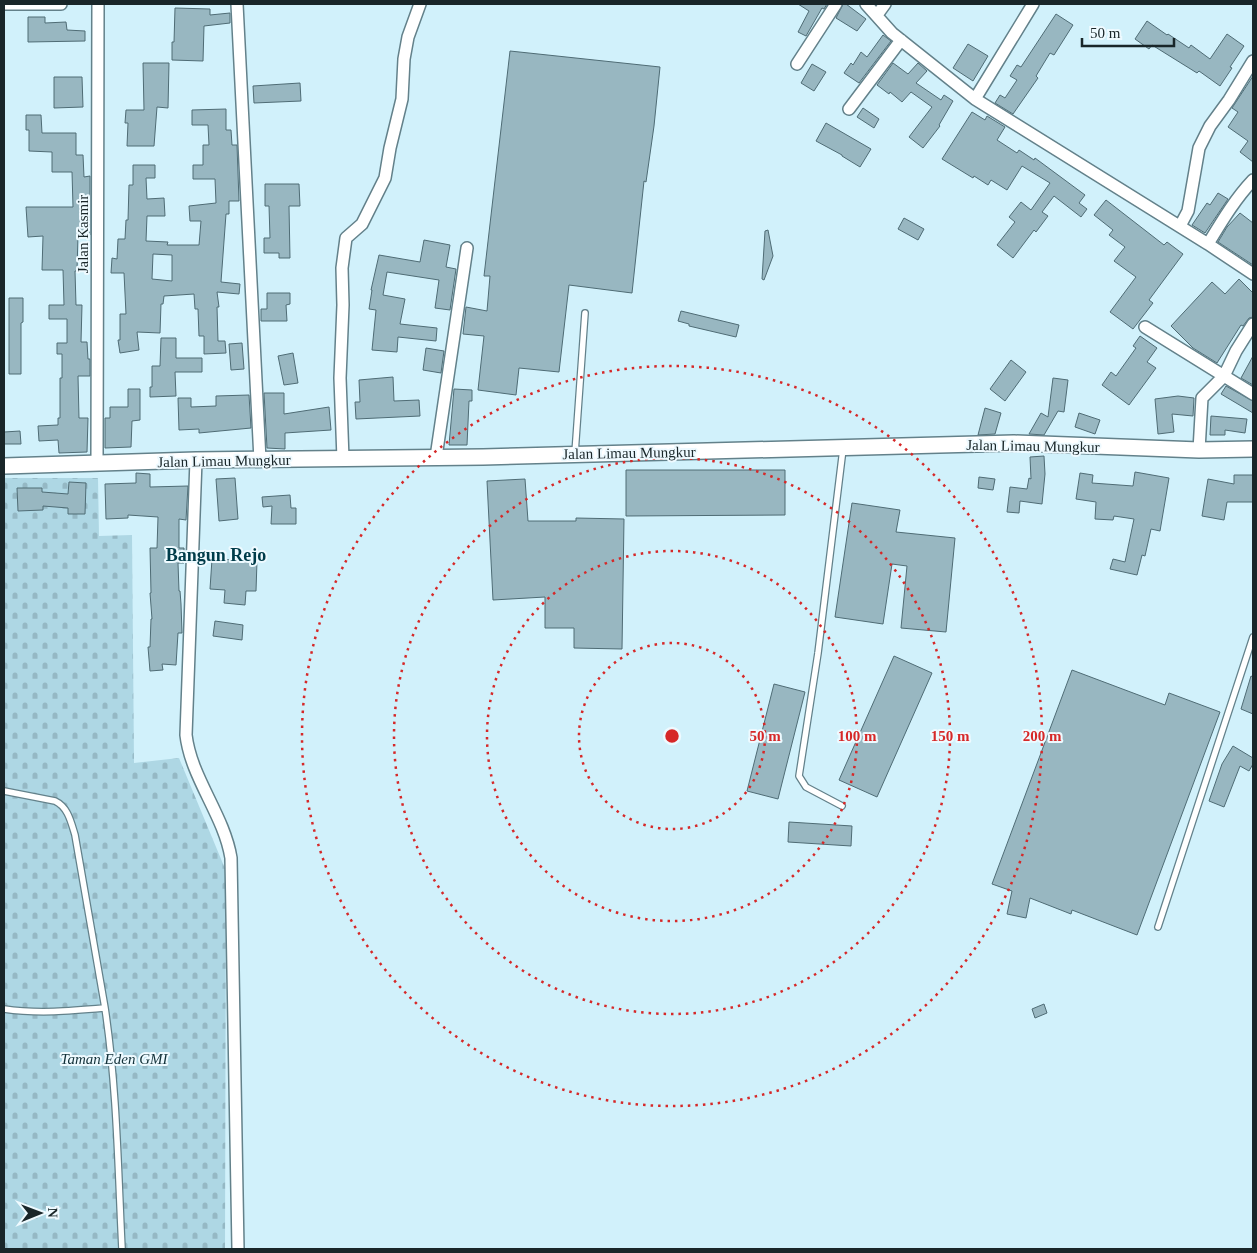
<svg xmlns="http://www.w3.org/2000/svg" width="1257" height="1253" font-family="'Times New Roman',serif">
<defs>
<pattern id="cemetery-stones" width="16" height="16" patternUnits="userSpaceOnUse" patternTransform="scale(1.25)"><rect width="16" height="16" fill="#aed7e4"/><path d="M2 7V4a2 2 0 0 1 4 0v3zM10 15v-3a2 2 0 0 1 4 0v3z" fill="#95b8c4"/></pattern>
</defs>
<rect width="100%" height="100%" fill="#d1f1fb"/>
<path fill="url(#cemetery-stones)" d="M4 478H98L99 536 132 535 134 763 179 758 226 871 225 1249H4Z"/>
<path fill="#98b7c1" stroke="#4f6c75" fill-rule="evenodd" d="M798 4H827L824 9 822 8 806 36 798 32 809 11Z
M843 4H846L866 19 857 31 836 18Z
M175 8 210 9V15L230 13V23L204 26 203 61 172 60V42H174Z
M1056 14 1073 25 1054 55 1050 53 1036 76 1038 78 1013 114 995 103 1000 95 1005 98 1017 80 1010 76 1017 65 1021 67Z
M28 17H45V23L66 22 67 30 85 31V41L28 42Z
M1147 21 1167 35 1168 34 1189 48 1191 45 1210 59 1227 34 1244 46 1230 67 1232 68 1220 86 1199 71 1197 73 1152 45 1149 49 1135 39Z
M883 35 891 41 859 83 844 73 851 63 853 65 861 52 867 57Z
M968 44 988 56 973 81 953 68Z
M510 51 660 67 654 126 646 182 644 181 632 293 569 285 559 372 519 368 516 395 478 390 484 336 463 334 466 307 487 311 490 276H484Z
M143 63H169L168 108 157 107 154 146H127L128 123H125L126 110H144Z
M893 63 908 74 918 63 927 71 916 83 941 100 944 95 953 101 939 125 940 126 923 148 909 137 932 107 911 92 902 102 890 92 889 94 877 85Z
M812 64 826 72 814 91 801 83Z
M1253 76V162L1240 152 1248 141 1228 127 1238 112 1232 108Z
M54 77H82L83 107 54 108Z
M300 83 301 101 254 103 253 86Z
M863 108 879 119 874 128 857 117Z
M226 109V130H231L232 145H237L239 201H229V214H226L221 282 240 284 239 294 217 292 219 307H217L218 341H225L226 353 204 354V336H199L198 309H195L194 294 164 296 163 304H161L160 333 137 332 139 350 120 353 118 340H120V314H126L124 273H111L112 258 117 259 118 239H125L126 220H128L129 185H133V165H155V178H146L147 199 164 198 165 216H147L146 241 168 242 167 245H199L201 221H190L189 206 216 203 215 179H193V165H203V145H209L208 125H192V110ZM153 254 172 255V281L152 279Z
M972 112 985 120 987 116 1005 127 997 140 1017 153 1019 150 1034 160 1035 158 1085 195 1079 203 1087 209 1081 217 1054 196 1042 212 1048 216 1036 232 1034 230 1013 258 997 245 1015 222 1009 217 1021 202 1031 210 1050 183 1022 166 1007 190 991 180 988 185 974 176 973 178 942 159Z
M26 115H41L42 133H76V155H83L84 177 90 176V235H78L77 271H75L76 305H82L81 342H87L88 359H90V376H78L79 418H88L87 452 59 453 58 440 39 441 38 426 58 425V418H60V378H62V354H57V343H67V319H49V305H64L63 270H42L43 236 28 237 26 207H73L72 172H52V152L29 151V130H26Z
M826 123 871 149 860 167 842 156V155L816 141Z
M265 184H299L300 206H289L290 258H279V253H264V238H270L269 206H265Z
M1218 193 1228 199 1205 233 1192 225 1207 203 1210 205Z
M1106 200 1164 245 1167 242 1183 254 1149 300 1153 303 1133 329 1110 312 1136 277 1114 261 1125 247 1109 235 1113 230 1094 215Z
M1240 213 1253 223V265L1218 242 1227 227Z
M904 218 924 229 918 240 898 229Z
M768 230 773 256 764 280 762 279 765 231Z
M424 240 450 245 446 267 456 269 450 310 435 308 439 280 387 272 383 295 405 299 400 324 437 328 436 341 398 337 397 352 372 350 376 310 369 309 372 290H371L379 255 420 262Z
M1239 279 1253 293V317L1249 318 1243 326 1241 325 1217 363 1193 348 1171 326 1212 282 1225 294Z
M267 293H290V304L286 305 287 321H261V309H267Z
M9 298H23V322L21 323V374H9Z
M681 311 739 325 736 337 689 326V324L678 321Z
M1140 336 1157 348 1147 362 1156 368 1129 405 1102 385 1111 372 1116 376 1136 348 1133 346Z
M161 338H176V358H202V372H175L176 396 150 397V387H152V366H160Z
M242 343 244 369 231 370 229 344Z
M426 348 444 351 441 373 423 370Z
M293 353 298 383 284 385 278 356Z
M1253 356V385L1241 378Z
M1011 360 1026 372 1005 401 990 389Z
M393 377 394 401 419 400 420 416 356 419 355 402H360L359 380Z
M1053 378 1068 380 1064 412 1058 411 1044 435 1029 434 1041 413 1048 417Z
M1226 386 1253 401V413L1221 394Z
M128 389H140V420L132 421 131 447 105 448V418H110V407H128Z
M454 389 472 390V401H469L467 445H449Z
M264 393H284V414L329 407 331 430 285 433V449L267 448Z
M249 395 251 428 199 433V429L179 430 178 398H191V407L216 406V396Z
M1178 396 1194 398 1193 416 1172 414 1174 432 1158 434 1155 399Z
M985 408 1001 413 995 434 978 435Z
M1079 413 1100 420 1095 434 1075 427Z
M1211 416 1247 419 1245 433 1225 430V435H1210Z
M20 431 21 444H4V432Z
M1044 456 1045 474 1042 504 1020 501 1019 513 1007 512 1010 487 1027 489 1029 478 1031 479 1030 457Z
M626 470H785V515L626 516Z
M1135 472 1169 478 1160 531 1151 529 1145 556 1142 555 1137 575 1110 569 1113 559 1125 562 1134 519 1114 516 1113 520 1095 519 1096 502 1076 499 1080 473 1093 475 1092 483 1133 486Z
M136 473 150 474V487L188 486 186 520 179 519V548H184V563H178L179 591H180L181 604 182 633H178L176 665 162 664 163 670 150 671 148 647H150L151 619H152L150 593H151L150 548H157L158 517 128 515V518L106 519 105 484 136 483Z
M1234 475H1253V502H1227L1224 520 1202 516 1208 479 1234 484Z
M979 477 995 479 993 490 978 488Z
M235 478 238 519 219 521 216 479Z
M525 479 528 521H576V518L624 519 622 649 574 648V628H545V597L493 600 487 481Z
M69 482 86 483 85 514H68V508L43 506V510L18 511 17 488H42V492L68 494Z
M290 495 291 508H296V524H271L272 506 263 507 262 497Z
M852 503 900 510 896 532 955 538 946 632 901 628 907 566 892 564 883 624 835 617Z
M212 559 257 561 256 591H246L245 605 224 603 225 590 210 589Z
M215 621 243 625 242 640 213 636Z
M894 656 932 673 877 797 839 780Z
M1072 670 1165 705 1169 693 1220 712 1137 935 1072 910 1071 914 1030 898 1026 918 1007 914 1012 891 992 884Z
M1251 676 1253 677V714L1241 709Z
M774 684 805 692 778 799 747 791Z
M1233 746 1253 758V764L1249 771 1240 766 1224 807 1209 801 1222 764Z
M789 822 852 826 851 846 788 842Z
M1044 1004 1047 1013 1035 1018 1032 1009Z"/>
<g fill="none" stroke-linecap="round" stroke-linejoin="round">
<g stroke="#63818a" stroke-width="8">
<path id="lane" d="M575 453 585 313
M4 791 55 801C68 807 71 822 75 835L105 1008C71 1011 38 1014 4 1009
M842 806 806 787 799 776 818 653 843 449
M1158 927 1253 637
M105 1008C117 1088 118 1169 122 1249"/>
</g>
<g stroke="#63818a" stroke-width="14">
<path id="street" d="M4 4H61
M237 4 260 460
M866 4 892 33 975 99 1208 244 1253 274
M877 15 885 4
M797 64 836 4
M975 99 1033 4
M849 109 901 40
M1180 226 1188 211 1199 148 1210 126 1229 100 1253 61
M1208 244C1222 221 1235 199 1253 180
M1145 327 1253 394
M1199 450 1202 398 1224 376 1236 351 1253 324
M436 457 467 248
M343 459 340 378 343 305 342 268 346 238 362 224 385 178 390 148 402 99 404 59 408 37 420 4
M196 460 186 735C191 778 224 815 231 858L238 1249
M97 464 98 4"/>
</g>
<g stroke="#63818a" stroke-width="18">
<path id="secondary" d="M4 466 196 460 483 457 1014 443 1199 450 1253 449"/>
</g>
<use href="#lane" stroke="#fff" stroke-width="5.5"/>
<use href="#street" stroke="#fff" stroke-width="11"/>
<use href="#secondary" stroke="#fff" stroke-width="15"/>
</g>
<g fill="none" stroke="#d62828" stroke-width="2.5" stroke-dasharray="2.5 5">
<circle cx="672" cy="736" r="93"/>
<circle cx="672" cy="736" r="185"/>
<circle cx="672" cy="736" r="278"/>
<circle cx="672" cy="736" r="370"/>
</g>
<g text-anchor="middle" stroke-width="4" stroke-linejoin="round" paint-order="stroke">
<g font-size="15" fill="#192629" stroke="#eefaff">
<text transform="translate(83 234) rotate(-90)" y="5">Jalan Kasmir</text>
<text transform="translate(1033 446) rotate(1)" y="5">Jalan Limau Mungkur</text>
<text transform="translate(629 453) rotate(-1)" y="5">Jalan Limau Mungkur</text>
<text transform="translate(224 461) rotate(-1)" y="5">Jalan Limau Mungkur</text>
</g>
<g font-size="15" font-style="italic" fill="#123139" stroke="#eefaff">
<text x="114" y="1064">Taman Eden GMI</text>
</g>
<g font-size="18" font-weight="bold" fill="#003c4a" stroke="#eefaff">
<text x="216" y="561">Bangun Rejo</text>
</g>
</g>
<circle cx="672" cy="736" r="8" fill="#d62828" stroke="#eefaff" stroke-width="2.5"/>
<g font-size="15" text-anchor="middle" font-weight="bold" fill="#d62828" stroke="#eefaff" stroke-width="4" stroke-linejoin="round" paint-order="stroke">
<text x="765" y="741">50 m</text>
<text x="857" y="741">100 m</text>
<text x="950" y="741">150 m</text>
<text x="1042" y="741">200 m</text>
</g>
<rect width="1257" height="1253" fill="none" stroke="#192629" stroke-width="10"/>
<g transform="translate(40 1213) rotate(89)" stroke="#eefaff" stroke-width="4" paint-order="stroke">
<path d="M0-4L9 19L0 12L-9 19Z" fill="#192629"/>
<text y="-8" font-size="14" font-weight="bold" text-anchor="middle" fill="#192629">N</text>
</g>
<path d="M1082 38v8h92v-8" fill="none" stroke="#192629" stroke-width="2.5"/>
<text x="1090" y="38" font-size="15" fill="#192629" stroke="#eefaff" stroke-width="4" paint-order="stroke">50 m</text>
</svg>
